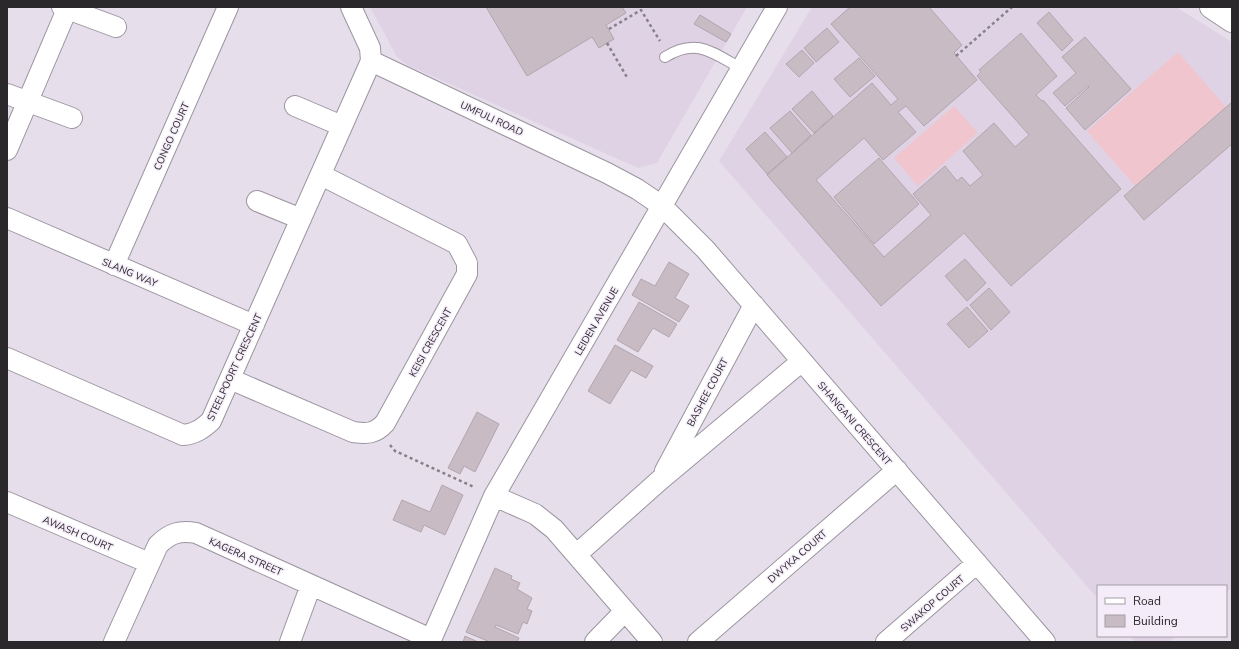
<svg xmlns="http://www.w3.org/2000/svg" width="1239" height="649" font-family="'Nunito Sans',sans-serif">
<rect width="100%" height="100%" fill="#e7deeb"/>
<path fill="#dfd2e5" d="M370 7H747L657 163 638 168 407 65 397 57Z
M812 7H1176L1232 42V588L1226 593V586H1098V599L719 161Z
M1130 636H1176L1169 642H1135Z"/>
<path fill="#f0c5cd" d="M1178 52 1226 107 1135 186 1087 131Z
M954 106 978 133 918 186 894 158Z"/>
<path fill="#c9bbc4" stroke="#b2a5ad" d="M486 7H622L626 13 606 25 614 39 599 48 592 37 527 76Z
M850 7H929L962 45 954 53 977 80 924 126 906 106 898 112 916 132 883 160 864 138 816 180 884 257 931 215 913 194 945 166 957 181 962 177 970 186 983 175 963 151 994 123 1015 147 1029 135 977 76 981 72 979 70 1021 33 1057 76 1036 95 1042 101 1043 100 1121 189 1011 286 964 233 881 306 767 175 872 83 891 105 898 99 831 24Z
M1049 12 1073 40 1062 51 1037 23Z
M700 15 731 34 726 42 694 24Z
M827 28 839 42 816 62 804 48Z
M1085 37 1131 89 1085 130 1066 108 1089 87 1088 86 1065 106 1053 93 1076 73 1062 57Z
M802 50 814 63 799 77 786 64Z
M859 58 875 76 850 97 834 79Z
M812 91 833 116 814 133 792 109Z
M1232 102V144L1144 220 1124 196Z
M790 111 811 135 792 153 770 128Z
M765 132 787 157 767 174 746 149Z
M879 158 919 204 874 244 834 197Z
M965 259 986 283 967 301 945 276Z
M669 262 689 274 675 298 689 306 679 322 632 295 641 279 655 286Z
M989 288 1010 312 991 330 970 305Z
M639 302 677 324 669 337 653 328 638 352 617 340Z
M967 307 988 331 969 348 947 324Z
M615 345 653 366 646 378 631 370 610 404 588 391Z
M477 412 499 424 475 472 464 466 460 474 448 468Z
M442 485 463 495 445 535 424 525 421 532 393 520 402 500 430 512Z
M495 568 512 576 511 579 520 583 517 589 532 598 527 609 532 611 527 624 523 622 518 634 496 625 495 627 519 638 517 642H490L466 632Z
M465 636 478 642H463Z"/>
<g fill="none" stroke-linecap="round" stroke-linejoin="round">
<g stroke="#9c94a0" stroke-width="12">
<path id="lane" d="M665 57C697 37 713 53 742 69"/>
</g>
<g stroke="#9c94a0" stroke-width="22">
<path id="street" d="M62 7 116 27
M351 7 370 48 371 61 607 173 637 189 662 206 705 249 1045 642
M7 94 72 118
M295 106 342 126
M7 150 68 7
M257 201 301 219
M7 218 254 325
M114 265 228 7
M7 358 183 435C195 434 202 429 211 421L371 61
M230 379 353 432C367 434 375 434 385 423L467 274V263L457 244 321 175
M665 471 754 305
M494 496 535 514 554 529 652 642
M7 502 149 563
M577 554 660 480 802 361
M114 642 158 545C170 533 180 530 196 533L431 639
M290 642 311 585
M430 642 494 496 777 7
M595 642 625 611
M698 642 897 470
M886 642 977 563"/>
</g>
<g stroke="#9c94a0" stroke-width="24">
<path id="secondary" d="M1211 7 1232 21"/>
</g>
<path stroke="#868088" stroke-width="2.5" stroke-dasharray="3 3" stroke-linecap="butt" d="M609 29 641 10 660 41
M607 43 628 79
M956 56 1012 7
M390 445 395 451 474 487"/>
<use href="#lane" stroke="#fff" stroke-width="10"/>
<use href="#street" stroke="#fff" stroke-width="20"/>
<use href="#secondary" stroke="#fff" stroke-width="22"/>
</g>
<g text-anchor="middle" stroke-width="3" stroke-linejoin="round" paint-order="stroke">
<g font-size="10" fill="#2b282c" stroke="#f4ecf8">
<text transform="translate(492 118) rotate(25)" y="4">UMFULI ROAD</text>
<text transform="translate(171 136) rotate(-66)" y="4">CONGO COURT</text>
<text transform="translate(130 272) rotate(23)" y="4">SLANG WAY</text>
<text transform="translate(596 321) rotate(-60)" y="4">LEIDEN AVENUE</text>
<text transform="translate(430 342) rotate(-61)" y="4">KEISI CRESCENT</text>
<text transform="translate(234 367) rotate(-65)" y="4">STEELPOORT CRESCENT</text>
<text transform="translate(707 392) rotate(-62)" y="4">BASHEE COURT</text>
<text transform="translate(855 423) rotate(49)" y="4">SHANGANI CRESCENT</text>
<text transform="translate(78 533) rotate(23)" y="4">AWASH COURT</text>
<text transform="translate(246 556) rotate(24)" y="4">KAGERA STREET</text>
<text transform="translate(797 556) rotate(-41)" y="4">DWYKA COURT</text>
<text transform="translate(932 603) rotate(-41)" y="4">SWAKOP COURT</text>
</g>
</g>
<rect width="1239" height="649" fill="none" stroke="#2b282c" stroke-width="16"/>
<rect x="1097" y="585" width="130" height="52" fill="#f4ecf8" stroke="#a49ea6"/>
<rect x="1105" y="598" width="20" height="6" fill="#ffffff" stroke="#a49ea6"/>
<text x="1133" y="605" font-size="12" fill="#2b282c">Road</text>
<rect x="1105" y="615" width="20" height="12" fill="#c9bbc4" stroke="#a49ea6"/>
<text x="1133" y="625" font-size="12" fill="#2b282c">Building</text>
</svg>
